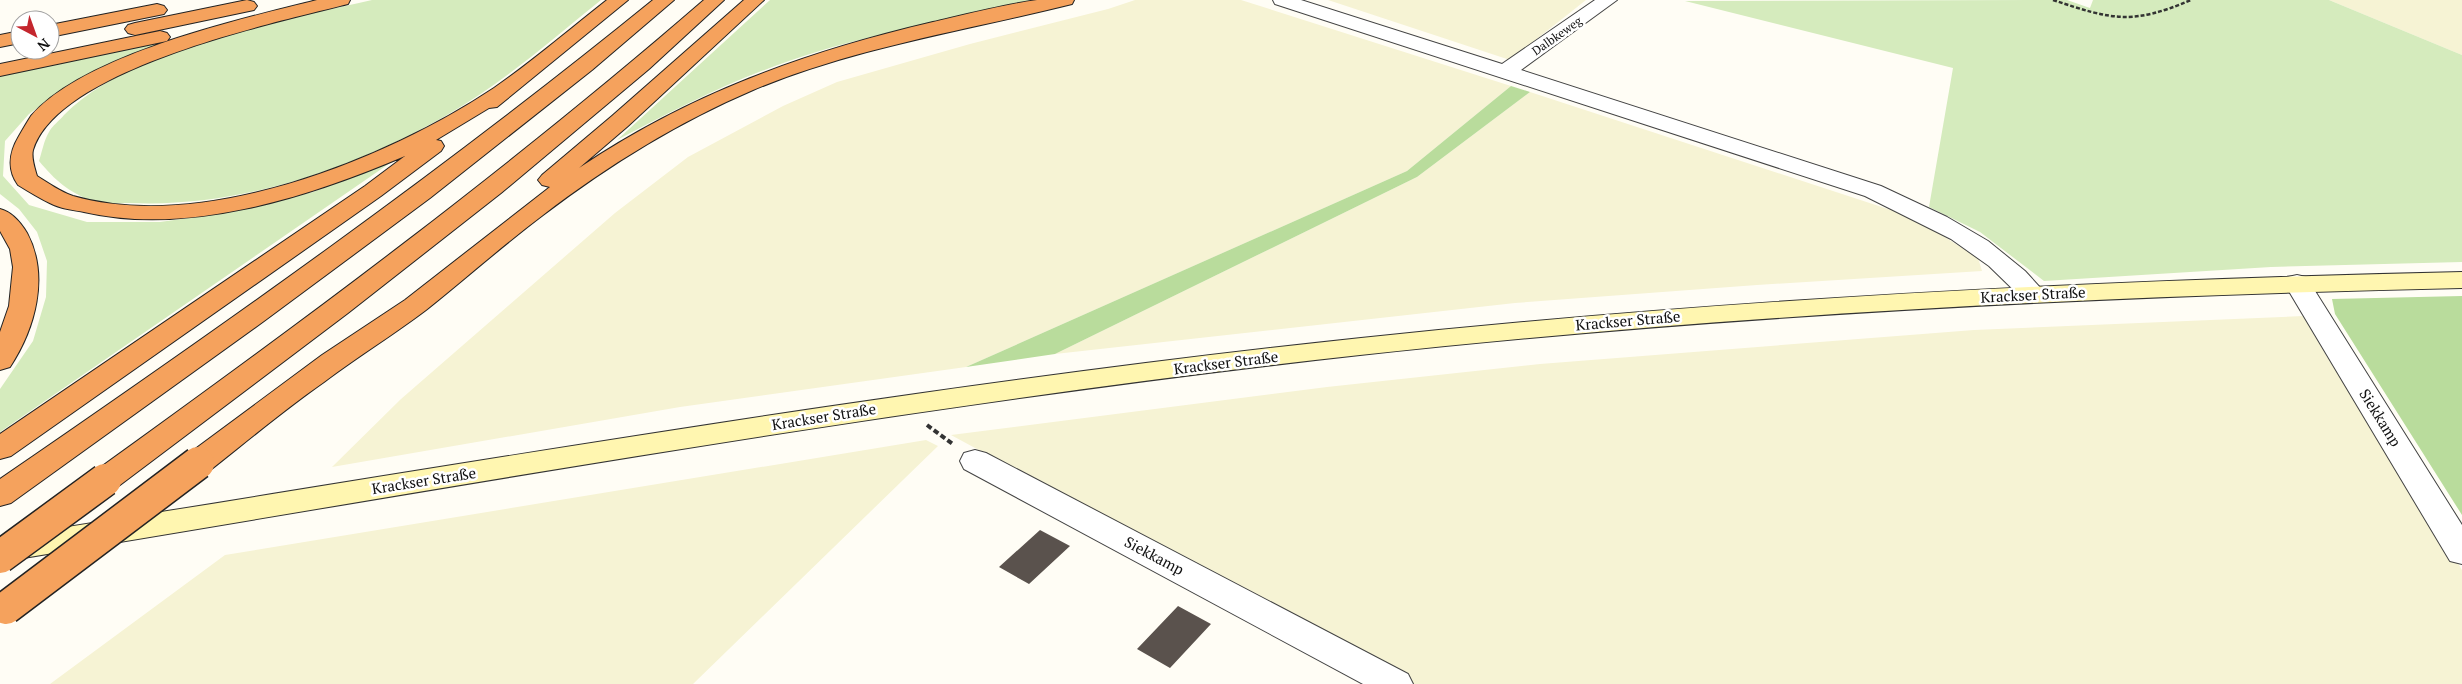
<svg xmlns="http://www.w3.org/2000/svg" width="2462" height="684" font-family="'PT Serif',serif">
<rect width="100%" height="100%" fill="#fffdf5"/>
<path fill="#f6f3d4" d="M1135 0H1241L1511 86 1407 171 966 367 680 407 332 467 401 399 615 213 688 157 783 106 837 82 970 44 1108 9Z
M1328 0H1586L1510 60Z
M2329 0H2462V55Z
M1530 92 1894 211 1940 234 1978 258 1982 271 1757 285 1515 303 1055 354 1417 177Z
M2303 316 2330 362 2337 363 2462 570V684H1411L951 435 1327 387 1540 364 1974 330Z
M926 440 938 446 693 684H50L225 555Z"/>
<path fill="#d5ebbd" d="M372 0H601C551 40 502 84 447 115 353 169 239 208 130 203 119 203 103 205 92 201 67 191 56 181 39 161 42 152 44 140 49 132 52 126 60 120 64 115 132 47 279 21 372 0Z
M770 0H1031C945 22 858 35 775 66 720 86 669 113 617 140Z
M2067 0 2090 8 2093 0H2329L2462 55V262L2271 267 2044 281 1980 232 1929 207 1953 68 1685 1Z
M175 39 128 56 70 84 29 114 5 141 3 176 29 205 87 222H160L237 211 313 192 393 161 0 432V389L33 341 46 297 47 261 37 232 19 209 0 194V75Z"/>
<path fill="#b9dc9c" d="M1511 86 1530 92 1417 177 1055 354 966 367 1407 171Z
M2462 296V515L2335 314 2332 299Z"/>
<path fill="#5a524d" d="M1040 530 1070 546 1029 584 999 567Z
M1178 606 1211 624 1170 668 1137 649Z"/>
<g fill="none" stroke-linecap="round" stroke-linejoin="round">
<g stroke="#444" stroke-width="2">
<path id="street" d="M1273 0H1301L1502 64 1595 0H1617L1521 70 1881 186 1947 217 1988 241 2025 271 2046 294 2042 300 2033 302 2024 300 1989 266 1951 239 1865 196 1275 4Z
M2297 275 2306 277 2310 283 2462 525V564L2450 561 2284 283 2288 277Z
M975 450 986 453 1408 674 1413 684H1363L964 469 960 461 964 453Z"/>
</g>
<g stroke="#333" stroke-width="2">
<path id="secondary" d="M2462 272V288C2094 296 1726 315 1360 355 908 405 460 486 11 560L0 557V539L11 536C460 465 908 386 1361 338 1726 299 2094 280 2462 272Z"/>
</g>
<g stroke="#222" stroke-width="2">
<path id="highway" d="M247 0 254 2 257 6 254 10 135 35 128 33 125 29 128 25 135 23Z
M317 0H350L348 4C273 23 58 69 33 150 31 158 35 169 37 176 48 183 61 192 73 196 203 233 386 160 494 88 533 61 570 29 607 0H628L497 107 489 108 436 140 441 141 444 146 441 151 381 196 11 456 0 459V434L365 186 405 156C309 197 188 236 84 212 74 210 63 209 54 205 42 200 30 192 18 185 6 168 10 151 19 136 23 129 27 122 31 116 83 55 240 19 317 0Z
M653 0H674L592 70 430 198 264 321 11 503 0 506V479C223 326 443 171 653 0Z
M704 0H724L649 69 501 193 348 313 116 488 105 491 94 488 90 480 94 472C303 322 509 169 704 0Z
M744 0H764L628 126 579 168C689 94 805 52 933 22 967 14 1002 5 1037 0 1049 0 1062 0 1074 0L1072 4C964 31 856 47 753 90 678 122 607 166 543 215 503 245 465 279 426 310 393 335 357 357 324 382 284 410 247 441 209 471L198 474 187 471 183 463 187 455 322 355 405 300 550 187 542 185 538 180 542 175 612 116Z
M157 4 164 6 167 10 164 14 50 37V25Z
M20 31V43L0 47V35Z
M160 31 167 33 170 37 167 41 0 76V64Z
M0 209C12 212 21 223 27 233 50 276 35 329 10 367L0 370V332L9 306 13 267 10 249 0 231Z"/>
</g>
<path stroke="#333" stroke-width="2.5" stroke-dasharray="4 2" stroke-linecap="butt" d="M2053 0C2113 20 2132 25 2191 0"/>
<path stroke="#333" stroke-width="4" stroke-dasharray="5.5 3" stroke-linecap="butt" d="M927 425 954 445"/>
<use href="#street" fill="#fff" fill-rule="evenodd"/>
<use href="#secondary" fill="#fff6b0" fill-rule="evenodd"/>
<use href="#highway" fill="#f5a25d" fill-rule="evenodd"/>
<g stroke="#222" stroke-width="35" stroke-linecap="butt">
<path id="highway-bridge" d="M0 557 105 480
M6 608 198 463"/>
</g>
<use href="#highway-bridge" stroke="#f5a25d" stroke-width="32"/>
</g>
<g text-anchor="middle" stroke-width="5" stroke-linejoin="round" paint-order="stroke">
<g font-size="12" fill="#111" stroke="#fff">
<text transform="translate(1557 36) rotate(-35)" y="4">Dalbkeweg</text>
</g>
<g font-size="15" fill="#111" stroke="#fff">
<text transform="translate(2033 295) rotate(-3)" y="5">Krackser Straße</text>
<text transform="translate(1628 321) rotate(-5)" y="5">Krackser Straße</text>
<text transform="translate(1226 363) rotate(-7)" y="5">Krackser Straße</text>
<text transform="translate(824 417) rotate(-9)" y="5">Krackser Straße</text>
<text transform="translate(2380 418) rotate(58)" y="5">Siekkamp</text>
<text transform="translate(424 481) rotate(-9)" y="5">Krackser Straße</text>
<text transform="translate(1154 556) rotate(28)" y="5">Siekkamp</text>
</g>
</g>
<g transform="translate(35 35) rotate(139)"><circle r="24" fill="#ffffff" stroke="#a0a0a0"/>
<path d="M0-4L9 19L0 12L-9 19Z" fill="#c4262e"/>
<text y="-8" font-size="14" font-weight="bold" text-anchor="middle" fill="#111111">N</text>
</g>
</svg>
